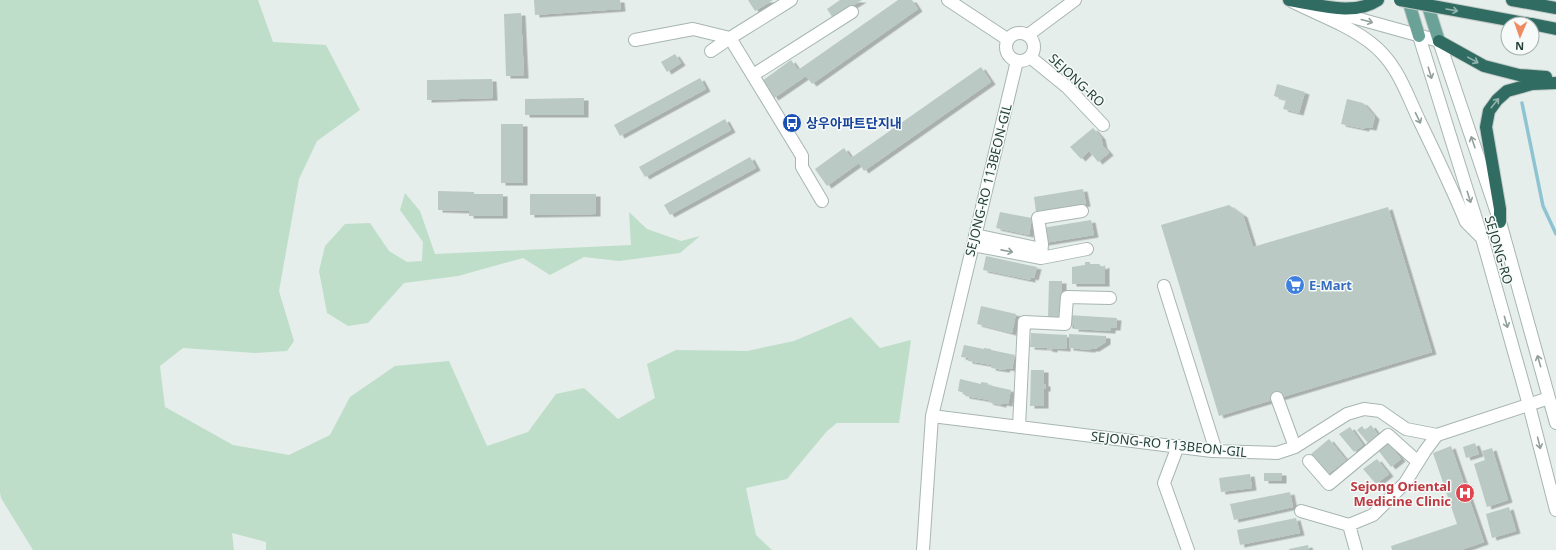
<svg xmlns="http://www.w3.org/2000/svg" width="1556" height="550" font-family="'Noto Sans','Noto Sans KR',sans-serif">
<defs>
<filter id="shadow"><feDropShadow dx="4.5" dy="2.5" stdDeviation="0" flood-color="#0004"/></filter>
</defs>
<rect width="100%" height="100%" fill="#e5eeea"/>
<path fill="#bedec9" d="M0 0H258L273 42 326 45 360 110 317 141 299 179 279 291 294 341 287 351 255 353 183 348 160 366 165 407 233 445 289 455 330 435 350 397 395 366 449 361 487 446 528 432 556 394 584 388 618 419 655 398 647 364 676 350 747 351 794 341 851 317 880 348 911 340 899 423H837L827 431 787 479 746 488 756 535 772 550H266V542L232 533 234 550H33L1 498 0 492Z
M405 193 420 211 435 254 631 245 629 212 647 229 681 241 700 236 680 253 619 261 584 257 550 275 523 258 458 276 404 283 368 323 348 326 327 313 319 271 325 246 345 224 370 223 389 251 407 262 422 261 423 242 400 210Z"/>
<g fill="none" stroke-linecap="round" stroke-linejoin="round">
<path stroke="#8ec4d1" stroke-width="3.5" d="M1522 103 1543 206 1556 234"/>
</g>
<path fill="#bac9c3" filter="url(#shadow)" d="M534 0H620L621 9 535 15Z
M748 0H773L755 11Z
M840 0H862L833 18 827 9Z
M898 0H912L918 9 812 84 806 76 774 98 762 81 791 60 798 70Z
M521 13 524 76H506L504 14Z
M675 54 681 63 667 72 661 62Z
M981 67 991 82 864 171 859 163 827 186 815 169 844 148 851 158Z
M700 78 706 89 620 136 614 125Z
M492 79 493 98 427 100V80Z
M1277 84 1305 92 1299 113 1283 109 1286 100 1274 96Z
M584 98V115H525V99Z
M1347 99 1363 103 1375 117 1372 128 1365 127V129L1341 124Z
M725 119 731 130 645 177 639 167Z
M501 124H523V183H501Z
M1093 128 1101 137 1103 146 1109 153 1098 162 1089 151 1081 159 1070 147Z
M750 157 756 168 670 215 664 205Z
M1083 189 1086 204 1036 212 1034 197Z
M438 191 474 192V194H503V216H469V211L438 210Z
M530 194H596V214L530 215Z
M1229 205 1243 215 1253 247 1388 207 1432 352 1219 416 1161 225Z
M1000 212 1032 218 1029 235 996 228Z
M1091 220 1094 235 1044 243 1042 228Z
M986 256 1037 267 1034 278 1031 277V280L983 270Z
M1085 262H1090V264H1099L1102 267 1105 265V284H1072V267L1085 265Z
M1049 281H1062V318H1048Z
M981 306 1016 314 1012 333 977 324Z
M1068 315 1117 318 1116 328H1111V331L1074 329V326H1068Z
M1031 333 1067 335 1066 349 1053 348V350L1047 349 1048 348 1030 347Z
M1069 334 1106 336V342L1095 349H1091V350L1069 348Z
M964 345 984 349V348L991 349V350L1015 355 1012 369 1006 368 1005 370 991 368 992 365 968 361V358L961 357Z
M1031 370H1044V384H1046V389H1044V406H1030Z
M960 379 981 384V382L988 383V385L1011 390 1008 404 1002 403V405L988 402 989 400 965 396V393L958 391Z
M1371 425 1378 435 1368 443 1357 430 1362 426 1365 430Z
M1350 427 1363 445 1354 452 1339 434Z
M1329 439 1346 460 1327 475 1311 454Z
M1388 442 1401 459 1391 467 1378 450Z
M1475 443 1479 454 1466 458 1463 447Z
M1451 446 1484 542 1461 550H1392L1391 546 1457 524 1433 453Z
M1492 448 1508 500 1487 507 1474 464 1485 460 1482 451Z
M1377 459 1389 474 1376 484 1363 469Z
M1264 473H1282V481H1264Z
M1250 474 1252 488 1221 492 1219 478Z
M1290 492 1293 507 1234 520 1230 504Z
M1509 507 1516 531 1492 538 1486 514Z
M1296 518 1300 533 1240 545 1237 530Z
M1308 545 1309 550H1289V549Z"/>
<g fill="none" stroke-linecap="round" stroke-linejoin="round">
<g stroke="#a7b6b2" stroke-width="14">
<path id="minor" d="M948 0 1007 39
M1293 2C1319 15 1348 25 1371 43 1398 64 1406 93 1420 122 1436 155 1452 188 1466 222L1480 236
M1327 10 1439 41 1500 222 1556 423
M1006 47a14 14 0 1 1 28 0a14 14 0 1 1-28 0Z
M1028 35 1075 0
M1419 36 1482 238 1529 405 1556 510
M635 40 693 29 730 38 791 0
M711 51 730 38 802 156V167L822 201
M1030 57 1067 87 1103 125
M753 75 852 12
M975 235 1041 249
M973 245 1041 258 1087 249
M1041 258 1042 244 1038 218 1082 211
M1164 286 1216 451
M1277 398 1295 447
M932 416 1212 451 1277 453 1295 447 1347 414 1364 409 1380 411 1406 429 1437 435 1549 398
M1019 427 1024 322 1065 324 1067 297 1110 298
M1178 446 1164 483 1188 550
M1309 461 1329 484 1388 435 1418 462
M1301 511 1349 525 1373 515 1405 483 1425 451 1437 435
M1349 525 1356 550
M923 550 932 416 1017 61"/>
</g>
<g stroke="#c2cac8" stroke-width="14">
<path id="major" d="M1408 0 1419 36
M1426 0 1439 41"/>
</g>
<g stroke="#c2cac8" stroke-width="14">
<path id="highway" d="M1289 0C1317 4 1353 17 1378 0
M1512 0 1556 8
M1532 24 1556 29
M1439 41 1484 66 1519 75 1546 77
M1500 222V209L1486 127 1489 111 1497 100 1507 91 1532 84 1556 83"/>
</g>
<use href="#minor" stroke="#fff" stroke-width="12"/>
<use href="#major" stroke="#6aa297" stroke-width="12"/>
<use href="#highway" stroke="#306c62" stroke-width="12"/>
<g stroke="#c2cac8" stroke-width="14" stroke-linecap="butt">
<path id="highway-bridge" d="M1400 0 1530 24"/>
</g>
<use href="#highway-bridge" stroke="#306c62" stroke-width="12"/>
</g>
<defs><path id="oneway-shaft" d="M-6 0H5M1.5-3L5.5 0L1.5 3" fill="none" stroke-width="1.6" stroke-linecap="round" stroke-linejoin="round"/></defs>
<g stroke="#93b3ad">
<use href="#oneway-shaft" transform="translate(1452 10) rotate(10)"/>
<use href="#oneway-shaft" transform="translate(1473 60) rotate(29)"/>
<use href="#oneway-shaft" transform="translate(1495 103) rotate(-51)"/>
</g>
<g stroke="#92a09c">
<use href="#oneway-shaft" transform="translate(1367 21) rotate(15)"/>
<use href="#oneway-shaft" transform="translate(1430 73) rotate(73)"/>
<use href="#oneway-shaft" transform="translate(1418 118) rotate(64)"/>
<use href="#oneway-shaft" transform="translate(1473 142) rotate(-109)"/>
<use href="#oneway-shaft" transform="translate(1469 197) rotate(72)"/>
<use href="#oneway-shaft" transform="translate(1007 251) rotate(11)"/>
<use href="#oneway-shaft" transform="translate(1506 322) rotate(74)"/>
<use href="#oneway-shaft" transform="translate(1539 361) rotate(-106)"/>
<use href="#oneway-shaft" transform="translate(1539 443) rotate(76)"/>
</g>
<defs>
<g id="bus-disc" transform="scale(1)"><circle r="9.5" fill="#1a4fb4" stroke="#f6faf8"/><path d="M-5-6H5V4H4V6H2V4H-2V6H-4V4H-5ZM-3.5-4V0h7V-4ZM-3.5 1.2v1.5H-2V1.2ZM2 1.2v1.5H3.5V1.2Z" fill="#fff"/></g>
<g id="supermarket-disc" transform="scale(1)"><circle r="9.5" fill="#3f7fe0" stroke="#f6faf8"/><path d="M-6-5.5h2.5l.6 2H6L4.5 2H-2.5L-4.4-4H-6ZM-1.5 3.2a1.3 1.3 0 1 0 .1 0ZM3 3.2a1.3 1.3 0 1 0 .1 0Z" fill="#fff"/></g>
<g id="hospital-disc" transform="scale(1)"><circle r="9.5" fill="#e0444e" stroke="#f6faf8"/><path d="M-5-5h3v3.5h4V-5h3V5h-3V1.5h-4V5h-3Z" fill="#fff"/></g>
</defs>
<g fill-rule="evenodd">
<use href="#bus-disc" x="792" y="123"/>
<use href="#supermarket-disc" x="1295" y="285"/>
<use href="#hospital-disc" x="1465" y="493"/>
</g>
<g text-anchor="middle" stroke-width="3" stroke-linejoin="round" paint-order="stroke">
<g font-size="13" fill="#24403a" stroke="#f6faf8">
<text transform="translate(1077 80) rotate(43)" y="5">SEJONG-RO</text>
<text transform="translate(988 180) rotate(-76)" y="5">SEJONG-RO 113BEON-GIL</text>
<text transform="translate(1499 250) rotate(74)" y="5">SEJONG-RO</text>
<text transform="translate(1169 444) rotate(6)" y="5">SEJONG-RO 113BEON-GIL</text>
</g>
<g font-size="13" font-weight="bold" fill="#164399" stroke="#f6faf8" text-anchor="start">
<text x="806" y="128">상우아파트단지내</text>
</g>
<g font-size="13" font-weight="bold" fill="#366cbe" stroke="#f6faf8" text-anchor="start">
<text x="1309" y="290">E-Mart</text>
</g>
<g font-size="13" font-weight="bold" fill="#be3a42" stroke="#f6faf8" text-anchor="end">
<text x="1451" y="491">Sejong Oriental<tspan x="1451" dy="15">Medicine Clinic</tspan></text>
</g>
</g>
<g transform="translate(1520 36) rotate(182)"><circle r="19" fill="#f6faf8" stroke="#a2b0ac"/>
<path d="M0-3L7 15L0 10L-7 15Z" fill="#f08b61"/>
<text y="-6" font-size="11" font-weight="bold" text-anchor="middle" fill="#24403a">N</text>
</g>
</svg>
